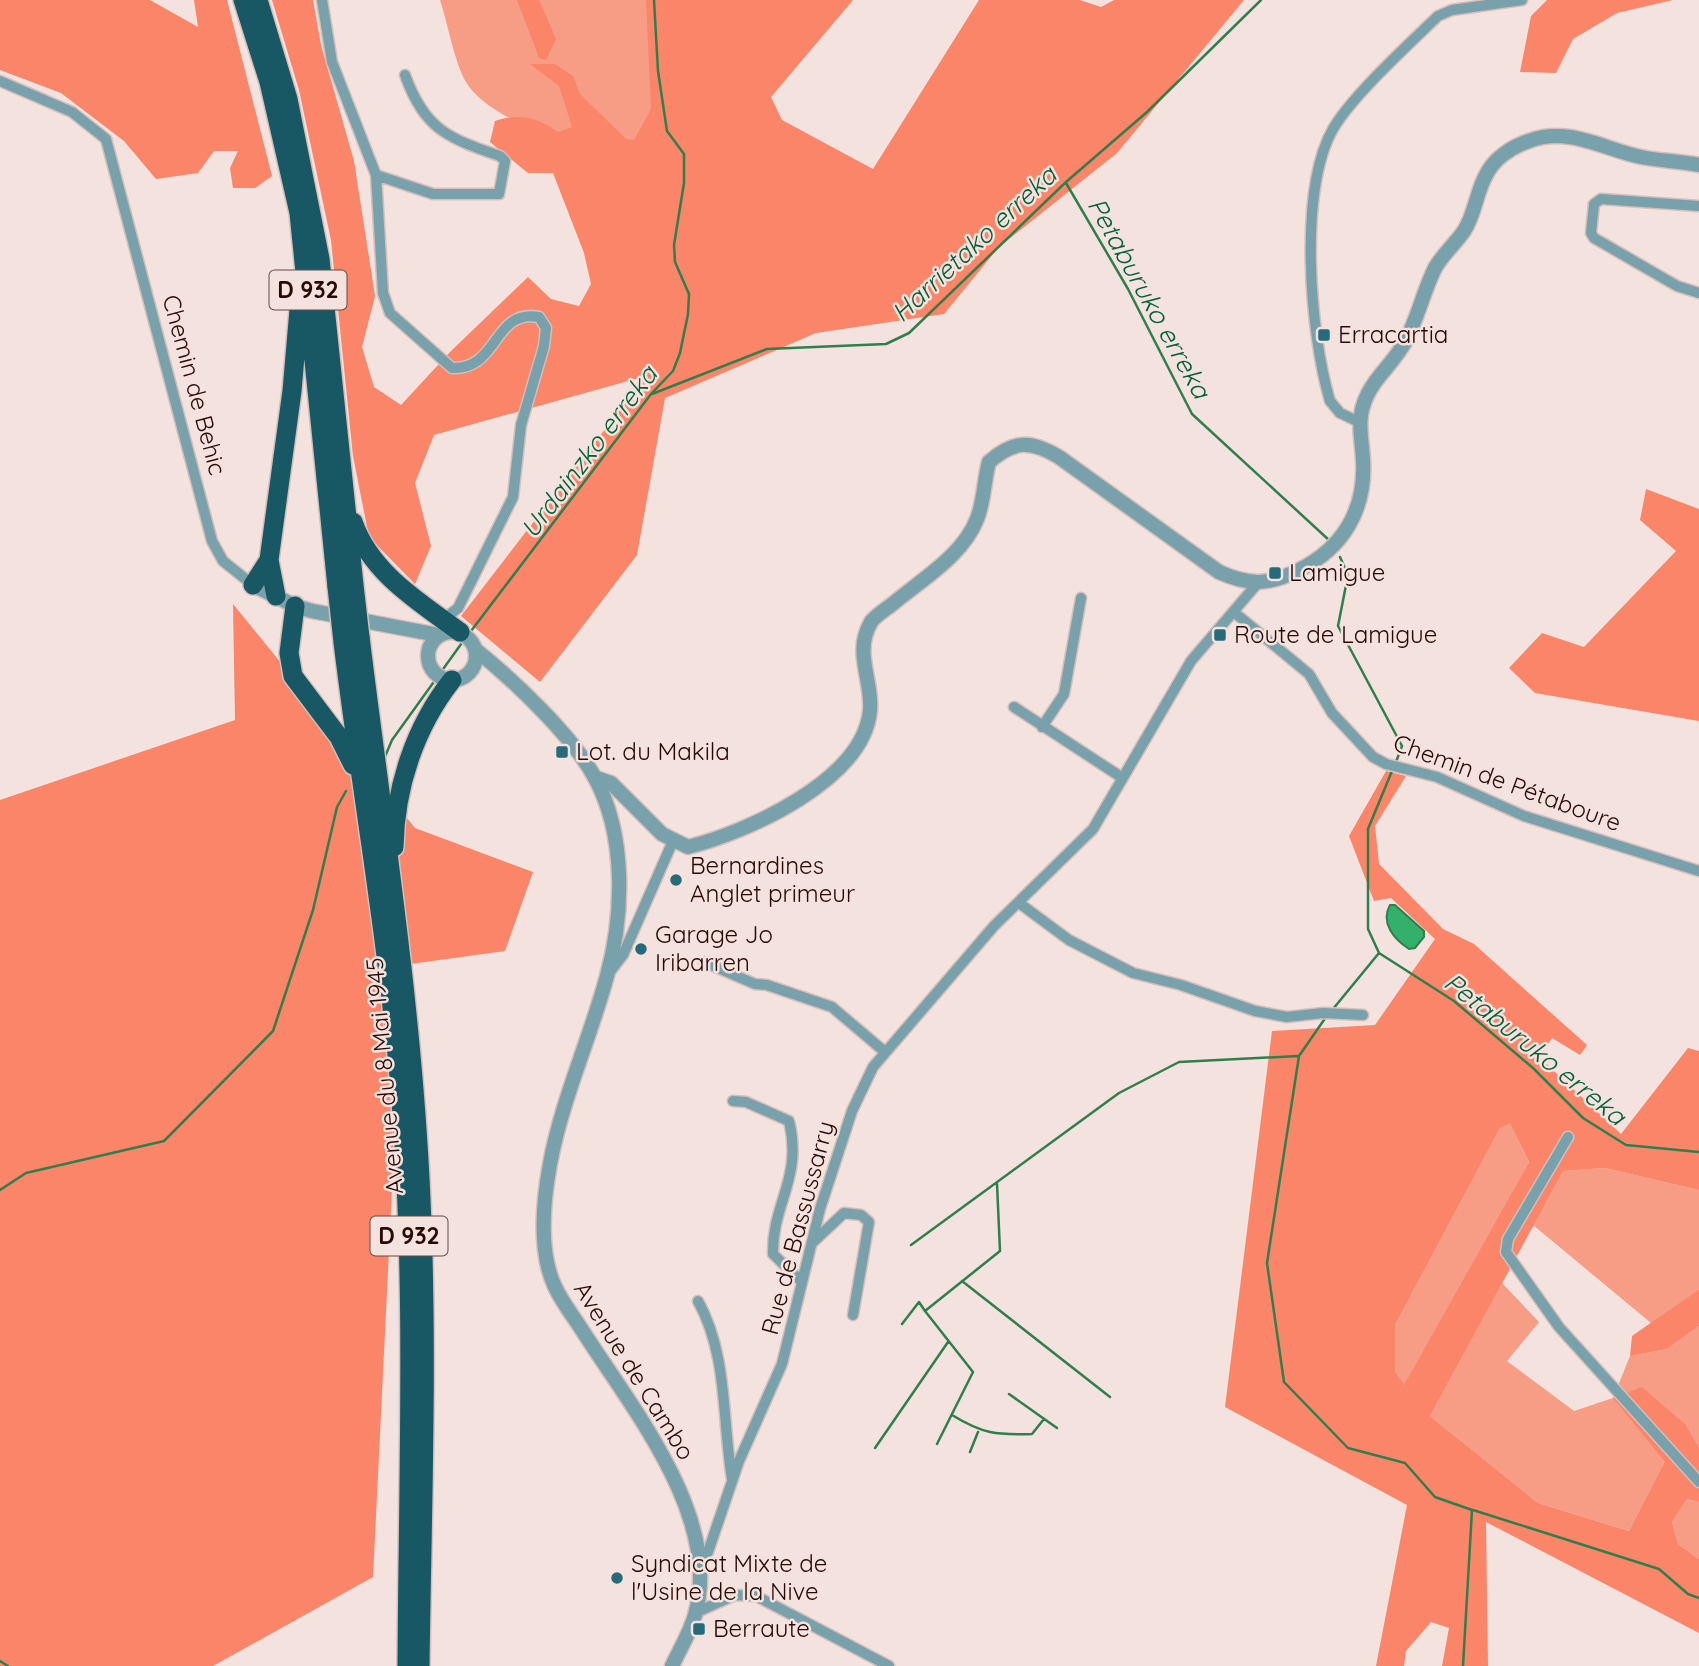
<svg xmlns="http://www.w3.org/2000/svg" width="1699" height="1666" font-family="Quicksand,sans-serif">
<rect width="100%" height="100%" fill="#f4e2de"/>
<path fill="#f79d86" d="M440 0H651L649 61 659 119 663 173C613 156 493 128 466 82 454 61 448 24 440 0Z
M1510 1122 1529 1162 1404 1386 1395 1371V1325L1500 1128Z
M1605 1168 1699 1190V1289L1651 1323 1533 1225 1563 1171Z
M1502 1283 1539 1322 1507 1361 1574 1411 1613 1398 1630 1356 1667 1349 1699 1326V1447L1686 1425 1629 1531 1538 1503 1430 1416Z
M1687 1499 1699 1502V1559L1678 1544 1672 1522Z"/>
<path fill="#fa8569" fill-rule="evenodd" d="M0 0H150L198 27 194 0H227L272 176 255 188H233L230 168 238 151H214L198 173 156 179 124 141 61 93 0 70Z
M272 0H313L321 45 354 161 375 296 362 347 374 387 401 405 450 352 528 277 551 299 579 306 591 284 584 253 553 173H528L490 142 495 121C519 113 538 117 558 132L572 127 559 86 530 64H555L573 76 580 94 626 139 634 140 651 109 646 0H853L771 97 782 120 873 169 979 0H1080L1101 7 1114 0H1244L1117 153 999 247 944 314 816 333 665 398 637 555 540 682 461 616 646 376 434 435 415 483 431 546 415 584 369 537 353 456 331 240 299 90Z
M517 0H539L556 39 546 60 539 58Z
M1547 0H1673L1617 13 1573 39 1556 73 1520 72 1531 16Z
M1646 489 1699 509V721L1535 693 1509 668 1542 633 1584 647 1676 551 1640 520Z
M233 604 415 828 533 872 505 951 403 965 373 1577 213 1666H0V800L235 720Z
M1386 771 1406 776 1375 826 1379 864 1443 929 1474 944 1587 1045 1580 1055 1552 1038 1539 1057 1621 1134 1688 1048 1699 1051V1190L1605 1168 1563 1171 1430 1416 1538 1503 1629 1531 1665 1462 1613 1398 1642 1387 1686 1425 1699 1447V1502L1687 1499 1672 1522 1678 1544 1699 1559V1633L1486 1522 1488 1666H1442L1449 1628 1431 1622 1406 1651 1404 1666H1376L1407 1505 1225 1407 1272 1031 1375 1025 1435 939 1391 898 1374 901 1349 836ZM1510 1123 1529 1162 1404 1385 1395 1371V1325L1500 1128Z
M1699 1289V1326L1667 1349 1630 1356 1632 1336Z"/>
<path fill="#33b16c" stroke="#2f7f4d" stroke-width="2" d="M1390 905H1395L1424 931V937L1415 948 1409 949C1394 939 1380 923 1390 905Z"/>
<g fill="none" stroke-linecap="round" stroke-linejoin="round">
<path stroke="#2f7f4d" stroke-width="2.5" d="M1066 183 1128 289 1192 414 1330 541
M652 394 767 349 886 344 909 333 1066 182 1147 112 1261 0
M1340 557 1348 575 1338 626 1402 746 1396 762
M468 635 651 394 673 371 680 353 688 314 689 294 675 262 674 245 684 183V154L667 131 658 71 654 0
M384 759 392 740 464 640
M1392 771 1368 829V929L1379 953 1454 1001 1533 1068 1583 1118 1626 1145 1699 1152
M1333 1009 1379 953
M1326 1017 1299 1056 1267 1263 1284 1382 1348 1448 1405 1463 1435 1497 1472 1510 1463 1666
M0 1190 26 1173 164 1141 273 1031 313 910 337 807 346 791
M911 1245 1119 1093 1179 1062 1298 1056
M962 1281 1110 1397
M902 1324 919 1302 925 1311
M1009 1394 1057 1428
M952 1415C983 1434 996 1435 1032 1434L1044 1419
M937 1444 973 1372 925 1311 1000 1251 997 1184
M875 1448 948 1342
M970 1452 978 1432
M1473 1510 1659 1569 1688 1594 1699 1598
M0 1661 8 1666"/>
<g stroke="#d3bfbb" stroke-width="13">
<path id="minor" d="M322 0 332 62 376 175 383 293 390 313 452 368C499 370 493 308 539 317L546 328 544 346 521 425 513 497 458 608 443 620
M0 81 72 112 106 139 212 541 223 561 253 585
M376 175 433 194H499L505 161 500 156C448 138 425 130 405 75
M1699 206 1601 199 1594 204 1591 233 1594 238 1677 286 1699 293
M1359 422 1340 413 1330 401C1310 334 1298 190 1333 129 1352 96 1409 44 1438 16L1452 10 1522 0
M1235 613 1309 674 1332 713 1373 757 1386 764 1437 777 1524 816 1699 871
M1014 707 1121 777
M1042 727 1064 694 1081 598
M1019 903 1069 940 1133 973 1181 985 1255 1011 1287 1017 1323 1013 1363 1015
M704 962 755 984 767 985 832 1007 885 1052
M609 973 623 955 673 841
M733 1101 746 1102 789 1121C803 1178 772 1203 773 1254L802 1282
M1568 1137 1508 1239 1506 1252 1559 1327 1699 1482
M812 1243 844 1213 861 1215 869 1222 853 1315
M698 1301C728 1355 722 1419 732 1479
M699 1560 708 1552 739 1461 782 1364 820 1209 852 1111 873 1067 994 926 1093 829 1191 661 1257 584
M695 1613 735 1595 756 1596 889 1666"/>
</g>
<g stroke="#d3bfbb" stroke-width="17">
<path id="tertiary" d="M253 585 295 606 312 611 438 635
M428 656a24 24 0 1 1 48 0a24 24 0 1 1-48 0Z
M476 650C513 680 573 736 595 778 626 835 624 914 607 976 590 1039 562 1099 550 1164 543 1202 538 1251 555 1287 562 1302 573 1316 582 1330 631 1407 723 1518 695 1615 690 1633 680 1649 672 1666
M596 778 611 783 662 834 688 847C748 832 863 780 870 711 873 680 853 653 871 622 876 615 888 608 895 602 924 578 963 555 977 519 984 502 984 480 989 462 1014 440 1030 440 1059 457L1219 572C1250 586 1269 585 1299 570 1343 548 1366 510 1363 460 1362 440 1357 422 1364 403 1372 379 1394 363 1405 342 1418 318 1423 292 1435 268 1443 254 1455 244 1464 231 1475 214 1476 194 1485 177 1493 159 1511 147 1529 141 1569 126 1603 149 1641 157 1660 161 1680 161 1699 165"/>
</g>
<g stroke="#d3bfbb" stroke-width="22">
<path id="trunk" d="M243 0 269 82 299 213 337 587
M258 0 288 99 320 259 354 585
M353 522C371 573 418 601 460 632
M269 560 276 596
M253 585 269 560 292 391 300 298
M295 606 289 653 293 676 339 737 353 765
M360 637C383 824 413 1011 421 1200 428 1355 422 1511 420 1666
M343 642C361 791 388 939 400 1089 416 1281 408 1474 407 1666
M394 847C395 787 415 727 452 680"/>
</g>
<use href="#minor" stroke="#79a1ab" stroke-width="10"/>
<use href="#tertiary" stroke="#79a1ab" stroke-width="14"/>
<use href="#trunk" stroke="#185865" stroke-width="19"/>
<g stroke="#d3bfbb" stroke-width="22" stroke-linecap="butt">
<path id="trunk-bridge" d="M354 585 360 637
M337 587 343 642"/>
</g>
<use href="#trunk-bridge" stroke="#185865" stroke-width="19"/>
</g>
<g fill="#256b7a" stroke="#f4e2de" stroke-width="2.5">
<rect x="1317" y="328" width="14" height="14" rx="3.5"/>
<rect x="1268" y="566" width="14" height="14" rx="3.5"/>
<rect x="1213" y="628" width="14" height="14" rx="3.5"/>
<rect x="555" y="745" width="14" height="14" rx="3.5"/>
<circle cx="676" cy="880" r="7"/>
<circle cx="641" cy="949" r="7"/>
<circle cx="617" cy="1578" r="7"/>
<rect x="692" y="1622" width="14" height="14" rx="3.5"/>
</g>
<g text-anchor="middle" stroke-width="5" stroke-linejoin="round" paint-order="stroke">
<g fill="#f4e2de" stroke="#644b45" stroke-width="2">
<rect x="269.5" y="270.5" width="77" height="39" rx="5"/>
<rect x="370.5" y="1216.5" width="77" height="39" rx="5"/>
</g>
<g font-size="23" font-weight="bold" fill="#270a04">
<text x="308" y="298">D 932</text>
<text x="409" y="1244">D 932</text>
</g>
<g font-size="24" fill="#270a04" stroke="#f4e2de" text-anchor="start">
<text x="1338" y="343">Erracartia</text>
<text x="1289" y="581">Lamigue</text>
<text x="1234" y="643">Route de Lamigue</text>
<text x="576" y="760">Lot. du Makila</text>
<text x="690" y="874">Bernardines<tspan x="690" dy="28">Anglet primeur</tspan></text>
<text x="655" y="943">Garage Jo<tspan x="655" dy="28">Iribarren</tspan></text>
<text x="631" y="1572">Syndicat Mixte de<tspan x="631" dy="28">l'Usine de la Nive</tspan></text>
<text x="713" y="1637">Berraute</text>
</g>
<g font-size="24" fill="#270a04" stroke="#f4e2de">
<text transform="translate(194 385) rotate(75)" y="8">Chemin de Behic</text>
<text transform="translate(1507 783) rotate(20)" y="8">Chemin de Pétaboure</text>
<text transform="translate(385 1076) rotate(-95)" y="8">Avenue du 8 Mai 1945</text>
<text transform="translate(798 1228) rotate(-75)" y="8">Rue de Bassussarry</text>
<text transform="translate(634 1371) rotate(58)" y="8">Avenue de Cambo</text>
</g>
<g font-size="26" font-style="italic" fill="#016135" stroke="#f4e2de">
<text transform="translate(974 244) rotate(-43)" y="9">Harrietako erreka</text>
<text transform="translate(1149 298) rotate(61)" y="9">Petaburuko erreka</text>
<text transform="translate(589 452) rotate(-53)" y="9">Urdainzko erreka</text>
<text transform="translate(1535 1049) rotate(39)" y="9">Petaburuko erreka</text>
</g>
</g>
</svg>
